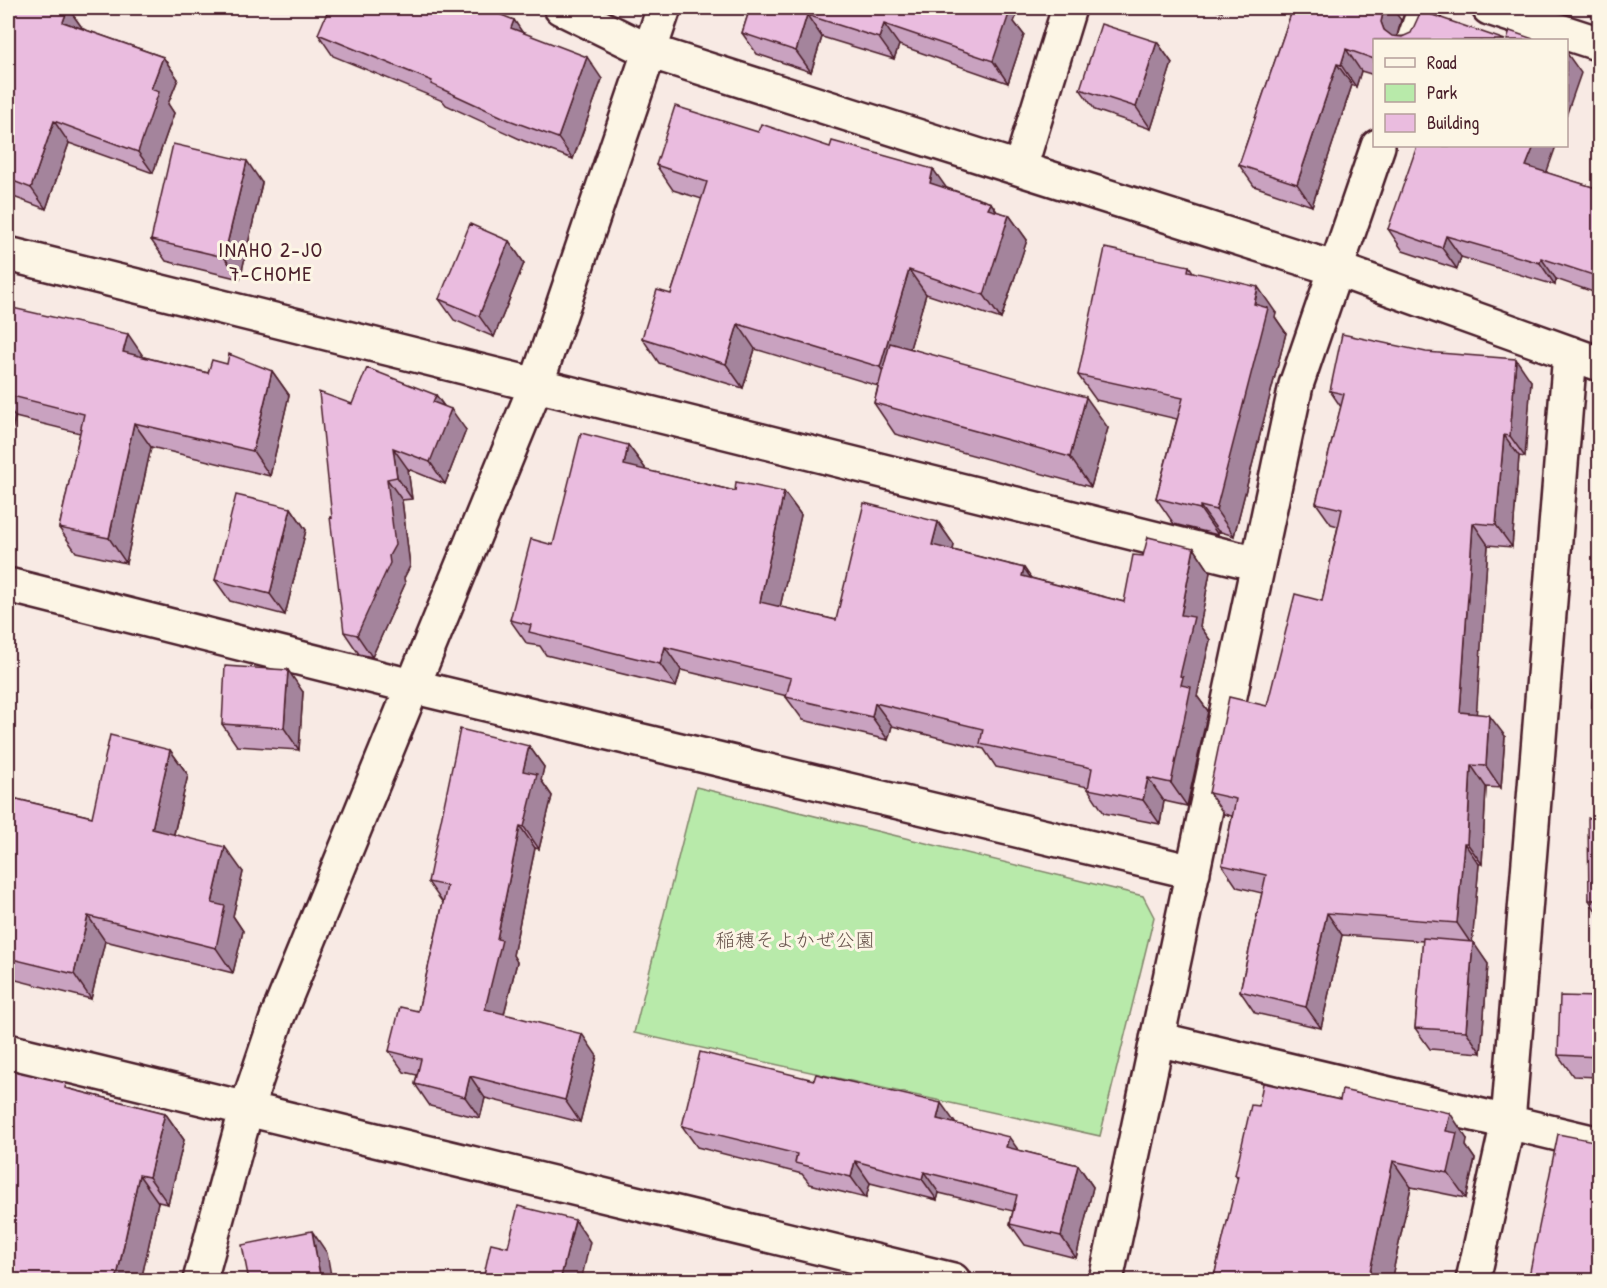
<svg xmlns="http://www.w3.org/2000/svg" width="1607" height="1288" font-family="'Patrick Hand','Klee One',sans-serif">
<rect width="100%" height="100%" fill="#f8eae4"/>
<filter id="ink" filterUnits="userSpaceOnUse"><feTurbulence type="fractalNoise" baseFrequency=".0167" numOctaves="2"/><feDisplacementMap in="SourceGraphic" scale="12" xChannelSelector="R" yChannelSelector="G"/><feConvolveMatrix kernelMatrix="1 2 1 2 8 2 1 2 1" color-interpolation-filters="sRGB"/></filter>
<g filter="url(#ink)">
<path fill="#b8eaaa" stroke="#81846a" stroke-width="1.5" d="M696 787 1143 896 1154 917 1100 1136 634 1033Z"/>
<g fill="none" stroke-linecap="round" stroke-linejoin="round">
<g stroke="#4a1f2b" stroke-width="38">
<path id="minor" d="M561 8 649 51 1336 269 1600 364
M1489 8 1600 44
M1414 40 1425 8
M1020 168 1069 8
M8 254 1258 564
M8 585 411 686 1193 872
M1157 1039 1600 1144
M8 1051 953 1280
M200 1280 247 1107 277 1018 536 385 664 8
M1106 1280 1296 385 1378 146
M1473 1280 1508 1122 1570 353"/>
</g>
<use href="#minor" stroke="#fcf5e5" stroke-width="33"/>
</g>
<path fill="#c9a2c0" stroke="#4a1f2b" stroke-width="1.5" d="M8 8H68L83 29 163 57 178 79 168 104 174 113 153 173 69 143 46 209 8 195Z
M750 8 1014 22 1024 35 1008 83 899 45 894 59 822 37 811 72 757 54 742 33Z
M1208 8H1223L1222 12Z
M1293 8 1401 20 1397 36 1505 40H1374V75L1361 71 1356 87 1352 85 1312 206 1254 186 1239 165Z
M461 14 514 20 522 33 602 79 573 159 524 141 446 105 443 101 333 56 318 34Z
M1157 42 1172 63 1151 129 1095 110 1080 89Z
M758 132 947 188 991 203 997 212 1009 215 1027 240 1001 319 926 294 910 348 1108 428 1091 487 895 434 874 403 878 386 755 349 743 388 659 363 642 338 671 294 702 199 673 190 656 165Z
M1547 173 1599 189V294L1556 279 1555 285 1461 257 1457 269 1403 251 1388 229Z
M262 183 240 279 166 261 151 240Z
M509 241 524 263 494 337 454 320 439 299Z
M1189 266 1193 272 1276 313 1275 317 1286 333 1234 536 1218 531V535L1174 524 1156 498 1177 419 1096 400 1078 375Z
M8 307 144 357 208 373 227 364 272 371 289 395 270 476 151 447 126 563 76 552 59 528 80 433 15 417 8 449Z
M1531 381 1525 457 1519 456 1512 547 1488 545 1476 713 1505 736 1501 788 1486 787 1482 864H1479L1472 942 1488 964 1481 1053 1430 1049 1415 1028 1423 941 1342 935 1321 1028 1255 1013 1240 991 1262 893 1237 887 1222 865 1232 816 1224 814 1209 793 1267 706 1322 601 1338 526 1331 524 1316 503 1341 407 1330 391Z
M436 395 444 406 466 430 445 484 408 469 412 499 402 500 410 566 404 578 405 584 372 657 359 654 344 632 352 404Z
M628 445 645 468V470L735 491 784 492 801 515 780 607 836 620 938 522 954 545 953 550 1024 568 1031 578 1124 602 1143 556 1194 548 1210 572 1200 626 1210 640 1197 696 1208 711 1187 806 1164 801 1160 824 1104 813 1088 789V787L996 767 984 749 892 726 888 740 803 720 786 697 787 696 681 670 676 687 546 655 540 646 527 644 510 620 553 545Z
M291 508 306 530 285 615 230 601 215 580Z
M1599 582V718L1592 707Z
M303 692 299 750 237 746 222 724Z
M529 746 544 767 541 780 552 796 539 849 535 848 513 955 517 962 504 1014 597 1056 580 1122 485 1098 480 1118 430 1106 415 1084 417 1075 404 1072 389 1051 418 1011 443 903 428 882Z
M170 750 188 775 174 834 243 872 233 916 243 931 233 973 105 941 91 999 8 978V797L92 817Z
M1599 817V916L1589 900Z
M1599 997V1077L1573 1076 1558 1055Z
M70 1089 165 1113 184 1140 168 1204 158 1202 141 1281H8Z
M956 1124 1018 1150 1078 1165 1093 1187 1076 1258 1025 1245 1010 1224 1013 1211 939 1193 937 1200 870 1183 866 1198 810 1184 802 1174 697 1147 682 1126Z
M1467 1139 1466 1146 1475 1159 1466 1198 1411 1187 1391 1281H1213L1238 1179 1235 1175Z"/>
<path fill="#a4849c" stroke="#4a1f2b" stroke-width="1.5" d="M68 8 83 29 63 22Z
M997 8H1020L1014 22 1024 35 1008 83 993 61Z
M1384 8H1392L1401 20 1396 40 1384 30 1381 22Z
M807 15 822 37 811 72 796 51Z
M514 20 529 42 511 28Z
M884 24 899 45 894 59 879 38Z
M1157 42 1172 63 1151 129 1136 107Z
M1346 49 1361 71 1356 87 1341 65Z
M1566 52 1581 73 1566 116Z
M163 57 178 79 168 104 174 113 153 173 138 152 151 89Z
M587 57 602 79 573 159 558 138Z
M1337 64 1352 85 1312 206 1297 184Z
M54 121 69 143 46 209 31 188Z
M1534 146H1556L1541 188 1526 166Z
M247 161 262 183 240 279 224 257Z
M933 169 950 193 930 183Z
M991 203 1006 225 1009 215 1027 240 1001 319 984 295 988 209Z
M1446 236 1461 257 1457 269 1442 248Z
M509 241 524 263 494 337 479 316Z
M1541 258 1556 279 1555 285 1540 263Z
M909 270 926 294 897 392 880 367Z
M1258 287 1276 313 1275 317 1286 333 1234 536 1216 510Z
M738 324 755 349 743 388 726 364Z
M128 334 145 359 123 352Z
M1516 359 1531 381 1525 457 1510 436Z
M272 371 289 395 270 476 253 451Z
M436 395 449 414 451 409 466 430 445 484 430 462 433 402Z
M1086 397 1108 428 1091 487 1070 457Z
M8 406 15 417 8 449Z
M134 423 151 447 126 563 109 538Z
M1504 435 1519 456 1512 547 1496 525Z
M628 445 645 468 640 488 624 465Z
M393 448 408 469 412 499 397 477Z
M387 479 402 500 410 566 404 578 405 584 372 657 357 635 389 556Z
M784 492 801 515 776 625 760 602Z
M1200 506 1218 531V535L1200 509Z
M291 508 306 530 285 615 270 594Z
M938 522 954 545 949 568 932 545Z
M1473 523 1488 545 1475 734 1460 712Z
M1194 548 1210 572 1200 626 1210 640 1197 696 1208 711 1187 806 1171 783 1181 685 1180 676 1181 615Z
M1024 568 1040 592 1022 576Z
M665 647 681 670 676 687 660 664Z
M288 670 303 692 299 750 284 728Z
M875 703 892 726 888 740 872 717Z
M1489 715 1505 736 1501 788 1486 766Z
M529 746 544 767 541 780 552 796 539 849 524 827 523 771Z
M170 750 188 775 169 854 152 829Z
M1471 765 1486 787 1482 864 1467 843Z
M1148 778 1164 801 1160 824 1143 800Z
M520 826 535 848 513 955 517 962 500 1030 485 1009 497 939Z
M1464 843 1479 864 1472 945 1457 923Z
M225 847 243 872 233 916 243 931 233 973 216 948 212 903Z
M1327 913 1342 935 1321 1028 1306 1007Z
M88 916 105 941 91 999 74 974Z
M1473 942 1488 964 1481 1053 1466 1031Z
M582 1034 597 1056 580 1122 565 1100Z
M470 1076 485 1098 480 1118 465 1097Z
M941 1103 956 1124 937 1119Z
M165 1113 184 1140 168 1204 149 1177Z
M1450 1113 1467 1139 1466 1146 1475 1159 1466 1198 1448 1173 1446 1131Z
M1009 1137 1024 1158 1006 1147Z
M855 1161 870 1183 866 1198 851 1177Z
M1393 1161 1411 1187 1391 1281H1368Z
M1078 1165 1093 1187 1076 1258 1061 1236Z
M924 1172 939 1193 937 1200 922 1179Z
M139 1175 158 1202 141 1281H116Z
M575 1220 590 1242 581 1281H560Z
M312 1231 327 1253 332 1281H321Z"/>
<path fill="#eabcdf" stroke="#4a1f2b" stroke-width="1.5" d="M8 8H68L63 22 163 57 151 89 159 92 138 152 54 121 31 188 8 179Z
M329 8H444L461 14 463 8H484L514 20 511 28 587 57 558 138 509 120 431 84 432 81 318 34Z
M750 8H997L996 10 1009 14 993 61 884 24 879 38 807 15 796 51 742 33Z
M1293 8H1384L1381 22 1384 30 1392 36 1402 37 1411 33 1421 11 1505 40H1374V59L1346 49 1341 65 1337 64 1297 184 1239 165Z
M1101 24 1157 42 1136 107 1080 89Z
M1510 31 1536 40H1507Z
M675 106 758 132 761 124 830 147 832 141 933 169 930 183 991 203 988 209 1009 215 984 295 909 270 880 367 738 324 726 364 642 338 657 290 671 294 707 182 656 165Z
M173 144 247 161 224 257 151 240Z
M1417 146H1534L1526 166 1599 189V277L1541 258 1540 263 1446 236 1442 248 1388 229Z
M470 224 509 241 479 316 439 299Z
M1105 248 1189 266 1188 271 1258 287 1254 304 1268 308 1216 510 1200 506V509L1156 498 1183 398 1078 375Z
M8 307 128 334 123 352 208 373 212 360 227 364 229 354 272 371 253 451 134 423 109 538 59 528 84 414 8 395Z
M1342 334 1426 352 1516 359 1510 436 1504 435 1496 525 1473 523 1460 712 1489 715 1486 766 1471 765 1467 843H1464L1457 923 1327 913 1306 1007 1240 991 1266 875 1222 865 1236 799 1209 793 1229 697 1267 706 1295 594 1322 601 1342 509 1316 503 1344 394 1330 391Z
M890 343 1086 397 1070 457 874 403Z
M367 368 436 395 433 402 451 409 430 462 393 448 397 477 387 479 395 545 389 556 390 563 357 635 344 632 330 517 332 518 319 392 352 404Z
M581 433 628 445 624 465 735 491 736 482 784 492 760 602 836 620 864 503 938 522 932 545 1024 568 1022 576 1124 602 1133 555 1143 556 1148 537 1194 548 1181 615 1194 617 1180 676 1183 677 1181 685 1191 687 1171 783 1148 778 1143 800 1088 789 1092 768 980 744 983 729 875 703 872 717 786 697 791 678 665 647 660 664 529 632 531 625 510 620 531 539 553 545Z
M236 495 291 508 270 594 215 580Z
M1599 582V708L1592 707Z
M225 666 288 670 284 728 222 724Z
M460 729 529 746 523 771 537 774 524 827 520 826 497 939 502 940 485 1009 582 1034 565 1100 470 1076 465 1097 415 1084 421 1059 389 1051 400 1007 418 1011 447 886 428 882Z
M110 735 170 750 152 829 225 847 212 903 225 906 216 948 88 916 74 974 8 958V797L92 817Z
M1599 817V900H1589L1588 818Z
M1423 938 1473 942 1466 1031 1415 1028Z
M1560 996 1599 997V1057L1558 1055Z
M700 1052 814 1080 816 1074 941 1103 937 1119 1009 1137 1006 1147 1078 1165 1061 1236 1010 1224 1017 1195 924 1172 922 1179 855 1161 851 1177 795 1163 797 1154 682 1126Z
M8 1070 66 1083 65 1088 165 1113 149 1177 139 1175 116 1281H8Z
M1263 1083 1340 1100 1342 1090 1450 1113 1446 1131 1457 1133 1448 1173 1393 1161 1368 1281H1213L1238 1176 1235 1175 1251 1105 1259 1106Z
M1558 1134 1599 1142V1281H1528Z
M518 1206 575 1220 560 1281H487L483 1279 491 1243 508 1247Z
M312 1231 321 1281H249L242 1245Z"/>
</g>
<g text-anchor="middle" stroke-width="6" stroke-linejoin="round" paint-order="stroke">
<g font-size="20" fill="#66524b" stroke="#fcf5e5">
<text x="795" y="947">稲穂そよかぜ公園</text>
</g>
<g font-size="21" letter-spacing="1.5" fill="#4a1f2b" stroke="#fcf5e5">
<text x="271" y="257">INAHO 2-JO<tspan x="271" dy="24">7-CHOME</tspan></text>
</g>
</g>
<rect width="1607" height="1288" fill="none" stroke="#fcf5e5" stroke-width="30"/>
<rect x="15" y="15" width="1577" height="1258" fill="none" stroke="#4a1f2b" stroke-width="2" filter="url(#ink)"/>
<rect x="1373" y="39" width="195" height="108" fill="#fcf5e5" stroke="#b59f9b" stroke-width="1.5"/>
<rect x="1385" y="58" width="30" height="9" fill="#fcf5e5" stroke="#b59f9b" stroke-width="1.5"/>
<text x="1427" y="69" font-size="18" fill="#4a1f2b">Road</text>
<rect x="1385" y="84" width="30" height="18" fill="#b8eaaa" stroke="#b59f9b" stroke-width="1.5"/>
<text x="1427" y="99" font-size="18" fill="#4a1f2b">Park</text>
<rect x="1385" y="114" width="30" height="18" fill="#eabcdf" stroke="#b59f9b" stroke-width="1.5"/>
<text x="1427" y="129" font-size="18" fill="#4a1f2b">Building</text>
</svg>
